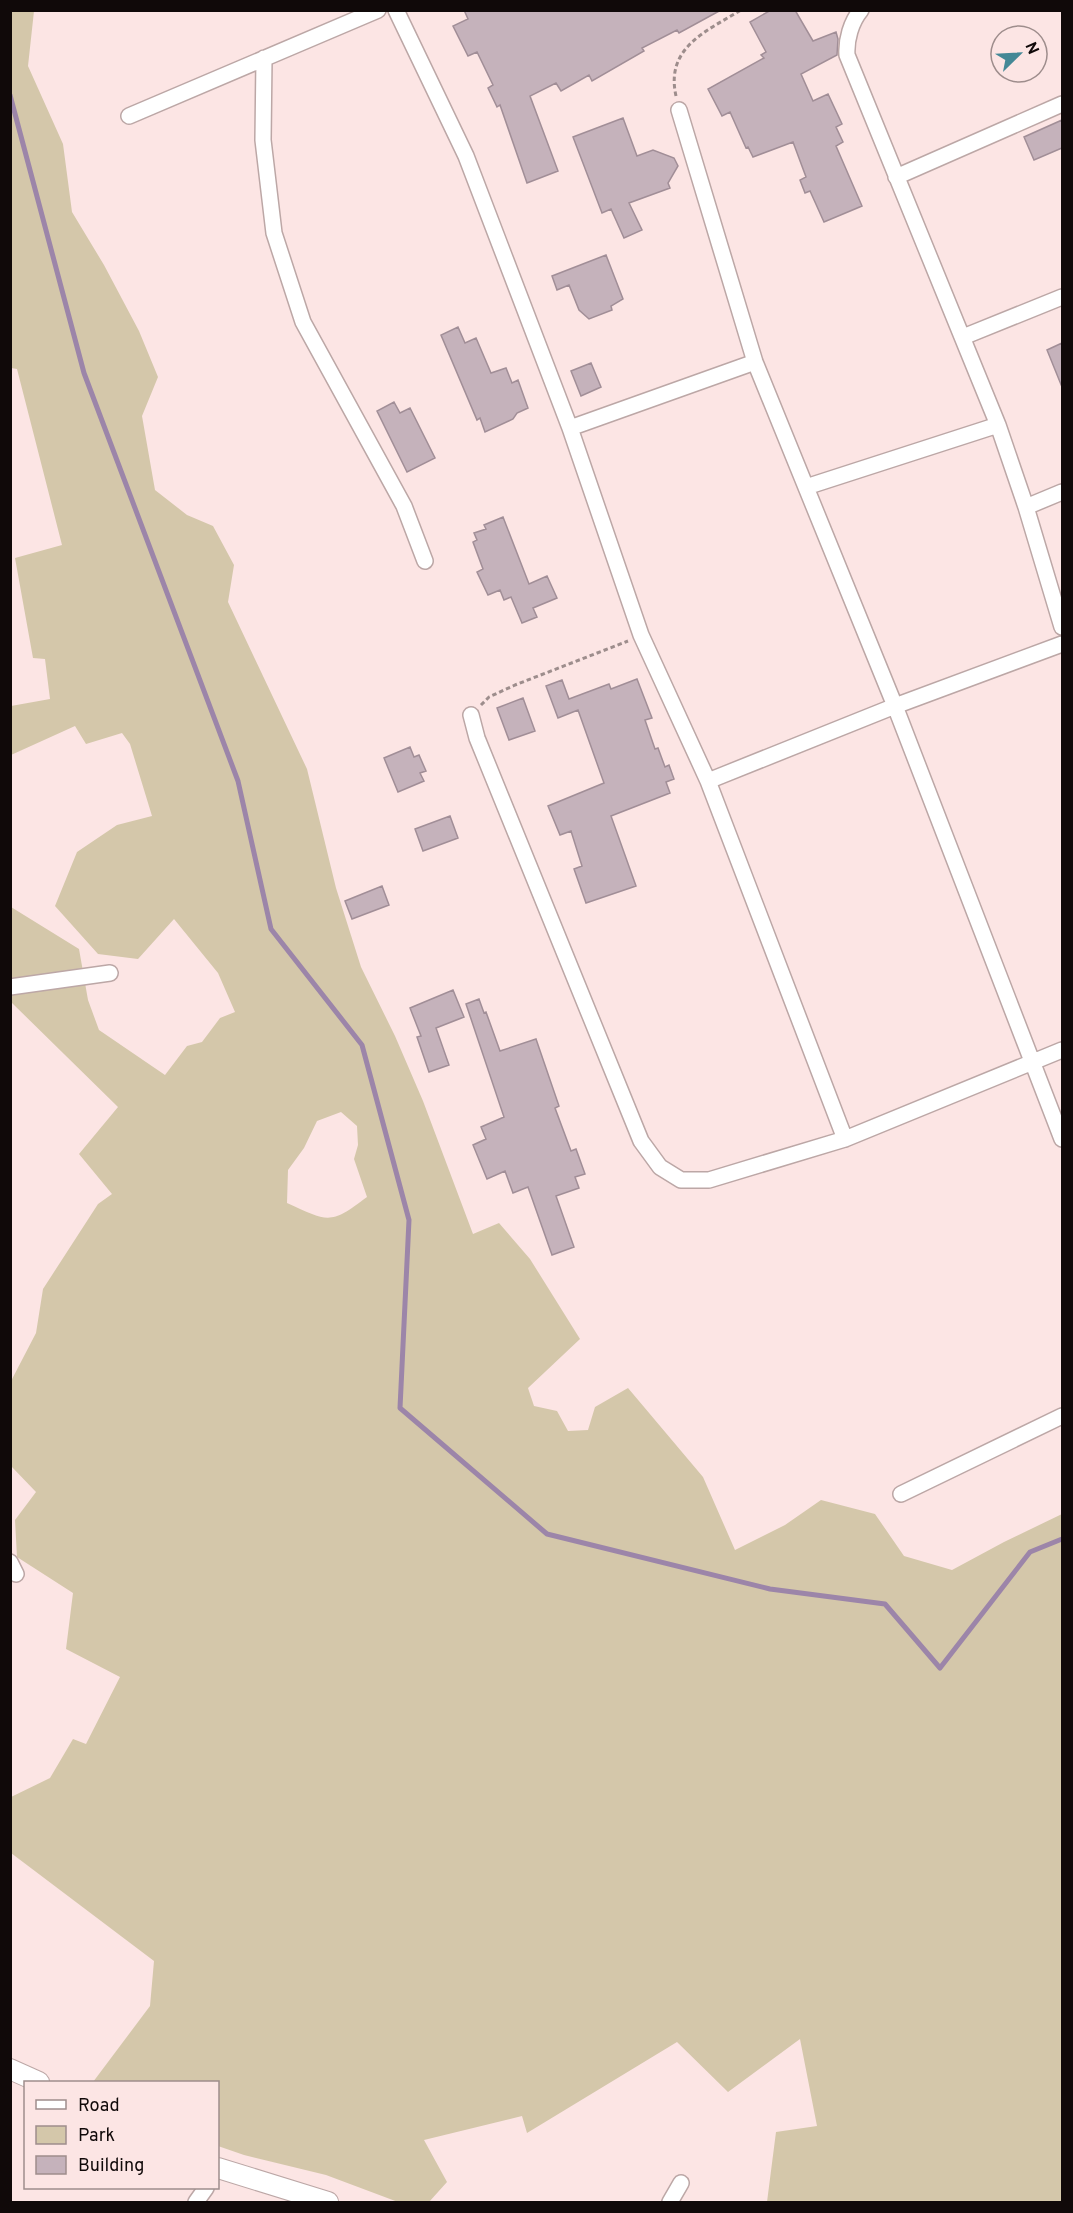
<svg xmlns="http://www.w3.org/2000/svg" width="1073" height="2213" font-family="Overpass,sans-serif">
<rect width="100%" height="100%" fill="#fce5e4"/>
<path fill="#d4c7aa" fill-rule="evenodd" d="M11 11H34L28 66 63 144 72 212 104 265 139 331 158 377 142 416 155 490 187 515 213 526 234 565 228 602 307 769 336 888 361 967 395 1036 423 1101 473 1234 499 1223 530 1259 580 1339 528 1388 534 1406 557 1411 568 1431 588 1430 595 1407 628 1388 703 1477 735 1550 785 1525 821 1500 875 1514 904 1556 952 1570 1004 1542 1062 1514V2202H767L776 2132 817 2126 800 2039 728 2092 677 2042 527 2133 522 2116 424 2140 447 2182 429 2202H398L326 2175 244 2155 218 2146V2082H93L150 2006 154 1961 11 1853V1797L50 1778 73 1739 86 1744 120 1677 66 1649 73 1593 17 1557 15 1520 36 1492 11 1466 10 1383 36 1333 43 1289 98 1204 112 1194 79 1154 118 1107 11 1002V907L79 949 88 1000 99 1030 165 1075 187 1046 202 1042 220 1018 235 1012 218 973 174 919 138 959 98 954 55 906 77 852 117 825 152 816 130 744 122 733 86 744 75 726 11 755V706L50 699 45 659 33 658 15 558 62 545 17 369 11 368ZM341 1112 357 1126 358 1145 354 1159 367 1197C330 1225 329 1222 287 1203L288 1170 304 1148 317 1121Z"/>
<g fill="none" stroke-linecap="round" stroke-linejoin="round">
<path stroke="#9c85a9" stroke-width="5" d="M10 95 84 373 238 781 271 929 362 1045 409 1220 400 1408 547 1534 770 1589 885 1604 940 1668 1030 1552 1062 1539"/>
</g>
<path fill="#c5b2bb" stroke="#a18e97" stroke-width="1.5" d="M464 10H721L679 33 677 30 642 48 644 51 592 81 589 75 561 91 556 83 530 96 558 171 527 183 500 105 497 107 488 88 493 85 477 52 468 56 453 26 468 19Z
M771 10H795L813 41 836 32 838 39 837 55 801 74 813 101 828 94 842 124 836 127 843 142 836 146 862 206 824 222 810 191 805 193 800 180 806 177 793 142 753 157 748 147 746 148 730 112 722 116 708 89 764 58 761 55 766 52 750 22Z
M623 118 637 156 653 150 674 158 678 166 668 183 670 188 629 203 642 230 624 238 611 209 602 213 573 137Z
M1062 120V148L1034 160 1024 137Z
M606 255 623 299 611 306 612 310 589 319 579 310 569 285 557 290 552 276Z
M458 327 465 343 476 338 491 373 506 368 512 383 518 380 528 408 517 413 513 419 485 432 480 418 477 420 441 335Z
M1062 343V387L1047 350Z
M591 363 601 387 581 396 571 371Z
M394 402 400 413 410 408 435 458 407 472 377 411Z
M503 517 529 584 547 576 557 598 533 608 537 617 522 623 511 597 504 600 500 590 488 595 477 572 483 569 473 542 477 540 474 533 486 529 484 525Z
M637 679 652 718 645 720 655 749 658 748 665 767 669 765 674 779 666 782 670 793 611 816 636 886 586 903 574 869 582 866 571 831 560 835 548 806 604 783 578 710 558 718 546 686 562 680 569 699 609 684 611 689Z
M523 698 535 731 509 740 497 708Z
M410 747 414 757 419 755 426 771 420 773 424 781 398 792 384 758Z
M450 816 458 838 423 851 415 829Z
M382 886 389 905 352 919 345 901Z
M453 990 464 1017 436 1028 449 1065 429 1072 417 1037 421 1036 410 1008Z
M479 999 484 1013 486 1012 500 1051 536 1039 559 1106 555 1108 571 1151 576 1149 585 1174 575 1177 579 1188 556 1196 574 1247 552 1255 528 1187 513 1193 505 1171 487 1179 473 1145 486 1139 481 1127 504 1117 466 1004Z"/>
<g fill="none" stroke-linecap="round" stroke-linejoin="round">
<g stroke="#bca7a6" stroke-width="18">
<path id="minor" d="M396 10 466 156 570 428 641 635 708 781 845 1139
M861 10C851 22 846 40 847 55L998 425 1026 507 1062 627
M264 58 263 140 274 233 303 322 404 506 425 561
M679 110 755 362 895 706 1062 644
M129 116 378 10
M896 177 1062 104
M963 337 1062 297
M570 428 755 362
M806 487 998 425
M1026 507 1062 492
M471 715 477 738 641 1141 660 1167 681 1180H709L845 1139 1062 1050
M708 781 895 706 1062 1139
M10 987 110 973
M901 1494 1062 1416
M10 1562 16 1574
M196 2202 206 2188
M670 2202 681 2183"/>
</g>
<g stroke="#bca7a6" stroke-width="22">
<path id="tertiary" d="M10 2069 39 2082
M218 2168 328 2202"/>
</g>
<path stroke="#9d8d8c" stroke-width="3" stroke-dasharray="4.5 3" stroke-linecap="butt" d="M676 96C665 47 707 31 741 10
M481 705 489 697 515 685 628 641"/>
<use href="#minor" stroke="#fff" stroke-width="15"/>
<use href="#tertiary" stroke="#fff" stroke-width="20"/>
</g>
<rect width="1073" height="2213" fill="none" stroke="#100909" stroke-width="24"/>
<rect x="24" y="2081" width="195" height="108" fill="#fce5e4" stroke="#9e8d8c" stroke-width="1.5"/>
<rect x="36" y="2100" width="30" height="9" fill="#ffffff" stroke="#9e8d8c" stroke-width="1.5"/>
<text x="78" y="2111" font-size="18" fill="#100909">Road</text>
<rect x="36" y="2126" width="30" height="18" fill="#d4c7aa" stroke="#9e8d8c" stroke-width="1.5"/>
<text x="78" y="2141" font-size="18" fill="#100909">Park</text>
<rect x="36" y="2156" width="30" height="18" fill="#c5b2bb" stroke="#9e8d8c" stroke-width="1.5"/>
<text x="78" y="2171" font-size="18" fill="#100909">Building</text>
<g transform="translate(1019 54) rotate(66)"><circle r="28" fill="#fce5e4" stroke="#9e8d8c" stroke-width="1.5"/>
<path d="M0-4.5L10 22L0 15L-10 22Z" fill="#448896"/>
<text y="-9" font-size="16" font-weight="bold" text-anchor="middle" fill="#100909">N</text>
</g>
</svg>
